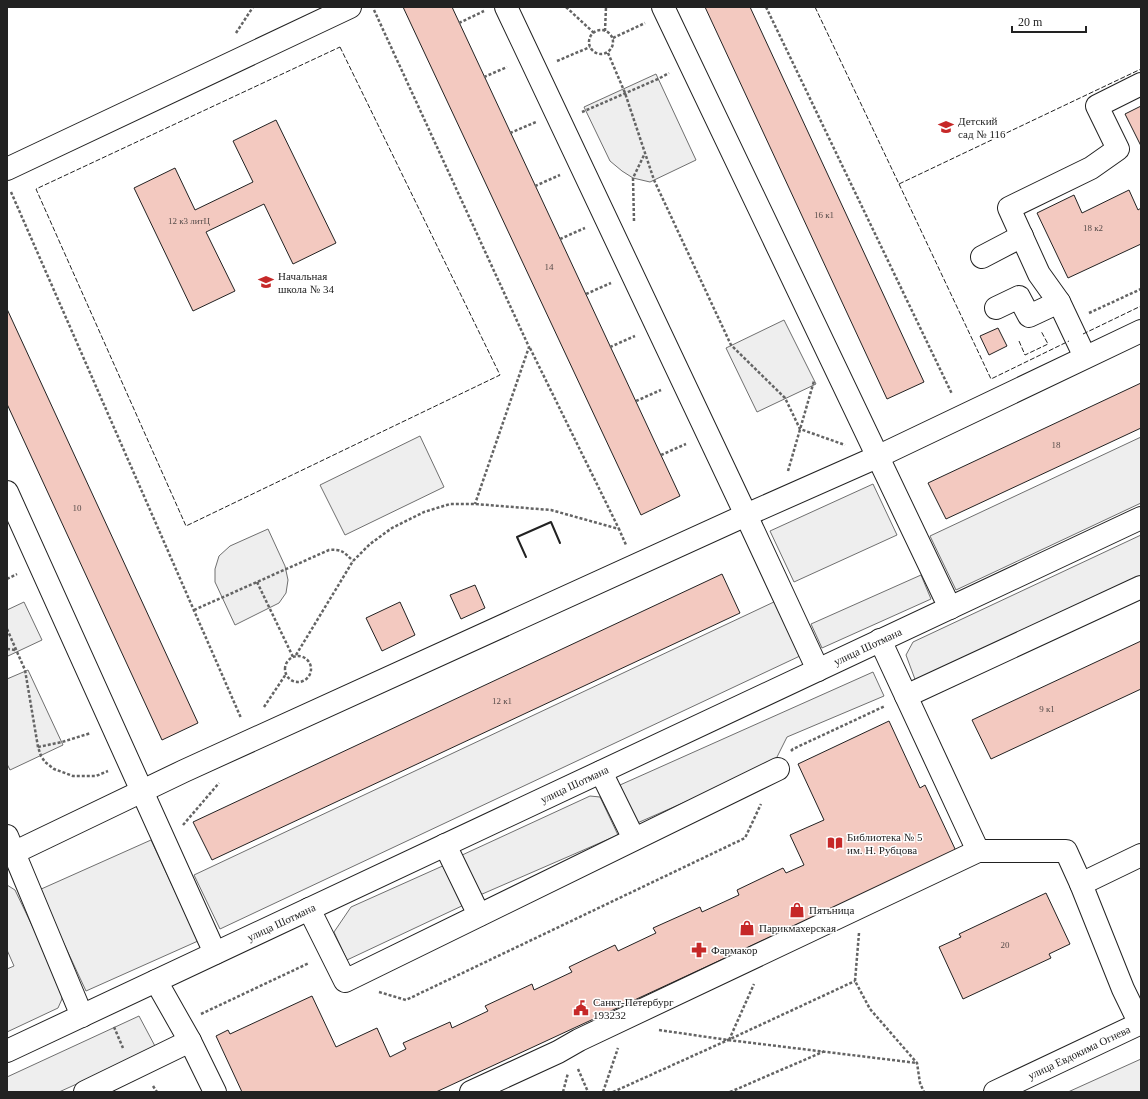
<svg xmlns="http://www.w3.org/2000/svg" width="1148" height="1099" font-family="'Times New Roman',serif">
<rect width="100%" height="100%" fill="#fff"/>
<path fill="#eee" stroke="#6f6f6f" d="M656 74 696 160 650 182 633 178 622 171 610 161 584 107Z
M784 320 816 384 757 412 726 348Z
M420 436 444 487 345 535 320 485Z
M1141 437V503L956 590 930 536Z
M873 484 897 535 794 582 770 531Z
M268 529 285 566 288 580 286 593 279 603 235 625 215 582V569L219 556 230 546Z
M1141 535V579L916 682 906 655 913 642Z
M921 575 931 599 822 648 811 624Z
M776 601 802 655 220 929 194 875Z
M24 602 42 640 8 656 7 653V610Z
M28 670 63 745 10 770 7 764V679Z
M873 672 884 696 787 737 774 763 635 824 620 785Z
M590 796 600 797 618 835 480 895 460 856Z
M151 840 198 941 86 991 39 890Z
M447 864 466 904 347 960 334 932 351 907Z
M7 885 15 890 61 986 62 999 58 1008 7 1032V969L14 966 7 950Z
M139 1016 156 1048 59 1092H7V1077Z
M1141 1059V1092H1068Z"/>
<path fill="#f3c9c0" stroke="#222" d="M403 7H452L680 496 641 515Z
M705 7H750L924 382 887 399Z
M1141 106V146L1125 114Z
M276 120 336 243 293 264 264 204 206 232 235 291 193 311 134 188 175 168 195 210 253 182 233 141Z
M1129 190 1138 210 1141 208V244L1068 278 1037 213 1074 195 1082 213Z
M7 309 198 723 162 740 7 404Z
M998 328 1007 346 989 355 980 336Z
M1141 383V428L946 519 928 483Z
M722 574 740 613 212 860 193 822Z
M475 585 485 608 461 619 450 595Z
M400 602 415 635 382 651 366 618Z
M1141 641V689L991 759 972 720Z
M889 721 920 788 925 785 956 851 436 1092H242L216 1036 228 1030 230 1034 312 996 336 1047 377 1028 390 1057 406 1049 403 1043 450 1022 452 1028 488 1011 485 1006 532 984 534 990 572 972 569 967 615 945 618 951 656 933 653 928 700 907 702 912 739 895 737 890 783 868 786 873 804 865 790 835 824 820 798 764Z
M1046 893 1070 944 1049 954 1051 958 963 999 939 947 961 937 959 934Z"/>
<g fill="none" stroke-linecap="round" stroke-linejoin="round">
<g stroke="#222" stroke-width="24">
<g id="minor">
<path d="M506 7 746 515 818 670"/>
<path d="M663 7 950 608"/>
<path d="M7 169 350 7"/>
<path d="M982 257 1022 236"/>
<path d="M996 308 1019 297 1029 316 1059 302"/>
<path d="M1085 357 1059 302 1039 274 1009 208 1091 168 1118 149 1097 106 1141 84"/>
<path d="M7 492 215 953"/>
<path d="M880 640 978 851"/>
<path d="M906 696 1141 587"/>
<path d="M601 772 634 839"/>
<path d="M7 836 82 1016"/>
<path d="M445 845 479 915"/>
<path d="M7 856 184 771 746 515 877 457 1141 331"/>
<path d="M1081 884 1141 855"/>
<path d="M309 909 345 981 778 769"/>
<path d="M156 981 190 1041 215 1092"/>
<path id="s1" d="M7 1051 1141 518"/>
<path d="M85 1092 190 1041"/>
<path d="M471 1092 558 1052 579 1040 978 851H1066L1081 884 1123 989 1140 1024"/>
<path id="s2" d="M995 1092 1141 1023"/>
</g>
</g>
<path stroke="#646464" stroke-width="2.5" stroke-dasharray="3 2" stroke-linecap="butt" d="M566 7 594 33
M766 7 952 394
M374 10 529 347 475 504
M459 23 484 11
M589 42a12 12 0 1 1 24 0a12 12 0 1 1-24 0Z
M605 31 606 7
M236 33 253 7
M613 38 645 23
M608 53 625 93 654 180 731 345 785 398 800 429 845 445
M557 61 590 47
M484 77 507 67
M582 112 658 79 669 73
M510 133 536 122
M535 186 560 175
M11 192 241 718
M634 221 633 178 645 153
M560 239 585 228
M586 294 611 283
M1089 313 1141 289
M610 347 635 336
M530 348 619 529
M636 401 661 390
M661 455 686 444
M788 471 814 381
M7 579 17 574
M257 582 293 657
M194 610 329 550C342 549 344 552 353 561
M7 629 25 670 38 747 41 756 45 762 54 769 73 776H96L108 771
M7 649 16 650
M296 655 353 561 370 544 392 528 424 512 450 504H475L551 510 619 529 626 545
M285 669a13 13 0 1 1 26 0a13 13 0 1 1-26 0Z
M264 707 286 674
M38 747 62 742 91 733
M791 751 793 749 885 706
M183 825 219 783
M859 933 855 981 870 1009 917 1063 920 1083 924 1092
M379 992 406 1000 745 838 761 804
M201 1014 309 963
M114 1027 123 1048
M659 1030 728 1040 917 1063
M729 1040 754 984
M578 1069 588 1092
M153 1086 157 1092
M563 1092 568 1073
M603 1092 618 1048
M613 1092 728 1040 855 981
M730 1092 825 1051"/>
<use href="#minor" stroke="#fff" stroke-width="22"/>
<path stroke="#222" stroke-width="1" stroke-dasharray="5 2" stroke-linecap="butt" d="M815 7 899 184 1141 69
M340 47 500 375 186 526 36 189Z
M899 184 991 379 1069 341
M1083 334 1141 306
M1019 341 1025 355 1048 344 1041 331"/>
<path stroke="#222" stroke-width="2" d="M526 557 517 537 551 522 560 543"/>
</g>
<defs>
<g id="school-bare" transform="scale(1.2)"><path d="M0-5L7-2L0 1L-7-2ZM-4 1L0 2.5L4 1V4Q0 6-4 4Z" fill="#c62828" stroke="#fff" stroke-width="2.5" paint-order="stroke"/></g>
<g id="library-bare" transform="scale(1.2)"><path d="M-6-4Q-3-5.5-.7-3.5V5Q-3 3-6 4ZM6-4Q3-5.5 .7-3.5V5Q3 3 6 4Z" fill="#c62828" stroke="#fff" stroke-width="2.5" paint-order="stroke"/></g>
<g id="shop-bare" transform="scale(1.2)"><path d="M-5-2.5h2.3a2.7 3.5 0 0 1 5.4 0H5L5.5 6h-11ZM-1.5-2.5h3a1.5 2.3 0 0 0-3 0Z" fill="#c62828" stroke="#fff" stroke-width="2.5" paint-order="stroke"/></g>
<g id="pharmacy-bare" transform="scale(1.2)"><path d="M-2-6h4v4h4v4h-4v4h-4v-4h-4v-4h4Z" fill="#c62828" stroke="#fff" stroke-width="2.5" paint-order="stroke"/></g>
<g id="civic-bare" transform="scale(1.2)"><path d="M-.6-6.5H3V-4.5H.6V-3L4-1V1h2V6H-6V1h2V-1L-.6-3ZM-1.2 2.5V6h2.4V2.5Z" fill="#c62828" stroke="#fff" stroke-width="2.5" paint-order="stroke"/></g>
</defs>
<g fill-rule="evenodd">
<use href="#school-bare" x="946" y="127"/>
<use href="#school-bare" x="266" y="282"/>
<use href="#library-bare" x="835" y="843"/>
<use href="#shop-bare" x="797" y="910"/>
<use href="#shop-bare" x="747" y="928"/>
<use href="#pharmacy-bare" x="699" y="950"/>
<use href="#civic-bare" x="581" y="1008"/>
</g>
<g text-anchor="middle" stroke-width="3" stroke-linejoin="round" paint-order="stroke">
<g font-size="9" fill="#564c4a">
<text x="824" y="218">16 к1</text>
<text x="189" y="224">12 к3 литЦ</text>
<text x="1093" y="231">18 к2</text>
<text x="549" y="270">14</text>
<text x="1056" y="448">18</text>
<text x="77" y="511">10</text>
<text x="502" y="704">12 к1</text>
<text x="1047" y="712">9 к1</text>
<text x="1005" y="948">20</text>
</g>
<g font-size="11" fill="#222" stroke="#fff" text-anchor="start">
<text x="958" y="125">Детский<tspan x="958" dy="13">сад № 116</tspan></text>
<text x="278" y="280">Начальная<tspan x="278" dy="13">школа № 34</tspan></text>
<text x="847" y="841">Библиотека № 5<tspan x="847" dy="13">им. Н. Рубцова</tspan></text>
<text x="809" y="914">Пятьница</text>
<text x="759" y="932">Парикмахерская</text>
<text x="711" y="954">Фармакор</text>
<text x="593" y="1006">Санкт-Петербург<tspan x="593" dy="13">193232</tspan></text>
</g>
<g font-size="11" fill="#222" stroke="#fff">
<text dy="4" stroke="none"><textPath href="#s1" startOffset="951">улица Шотмана</textPath></text>
<text dy="4" stroke="none"><textPath href="#s1" startOffset="627">улица Шотмана</textPath></text>
<text dy="4" stroke="none"><textPath href="#s1" startOffset="303">улица Шотмана</textPath></text>
<text dy="4" stroke="none"><textPath href="#s2" startOffset="93">улица Евдокима Огнева</textPath></text>
</g>
</g>
<rect width="1148" height="1099" fill="none" stroke="#222222" stroke-width="16"/>
<path d="M1012 26v6h74v-6" fill="none" stroke="#222222" stroke-width="2"/>
<text x="1018" y="26" font-size="12" fill="#222222" stroke="#ffffff" stroke-width="3" paint-order="stroke">20 m</text>
</svg>
